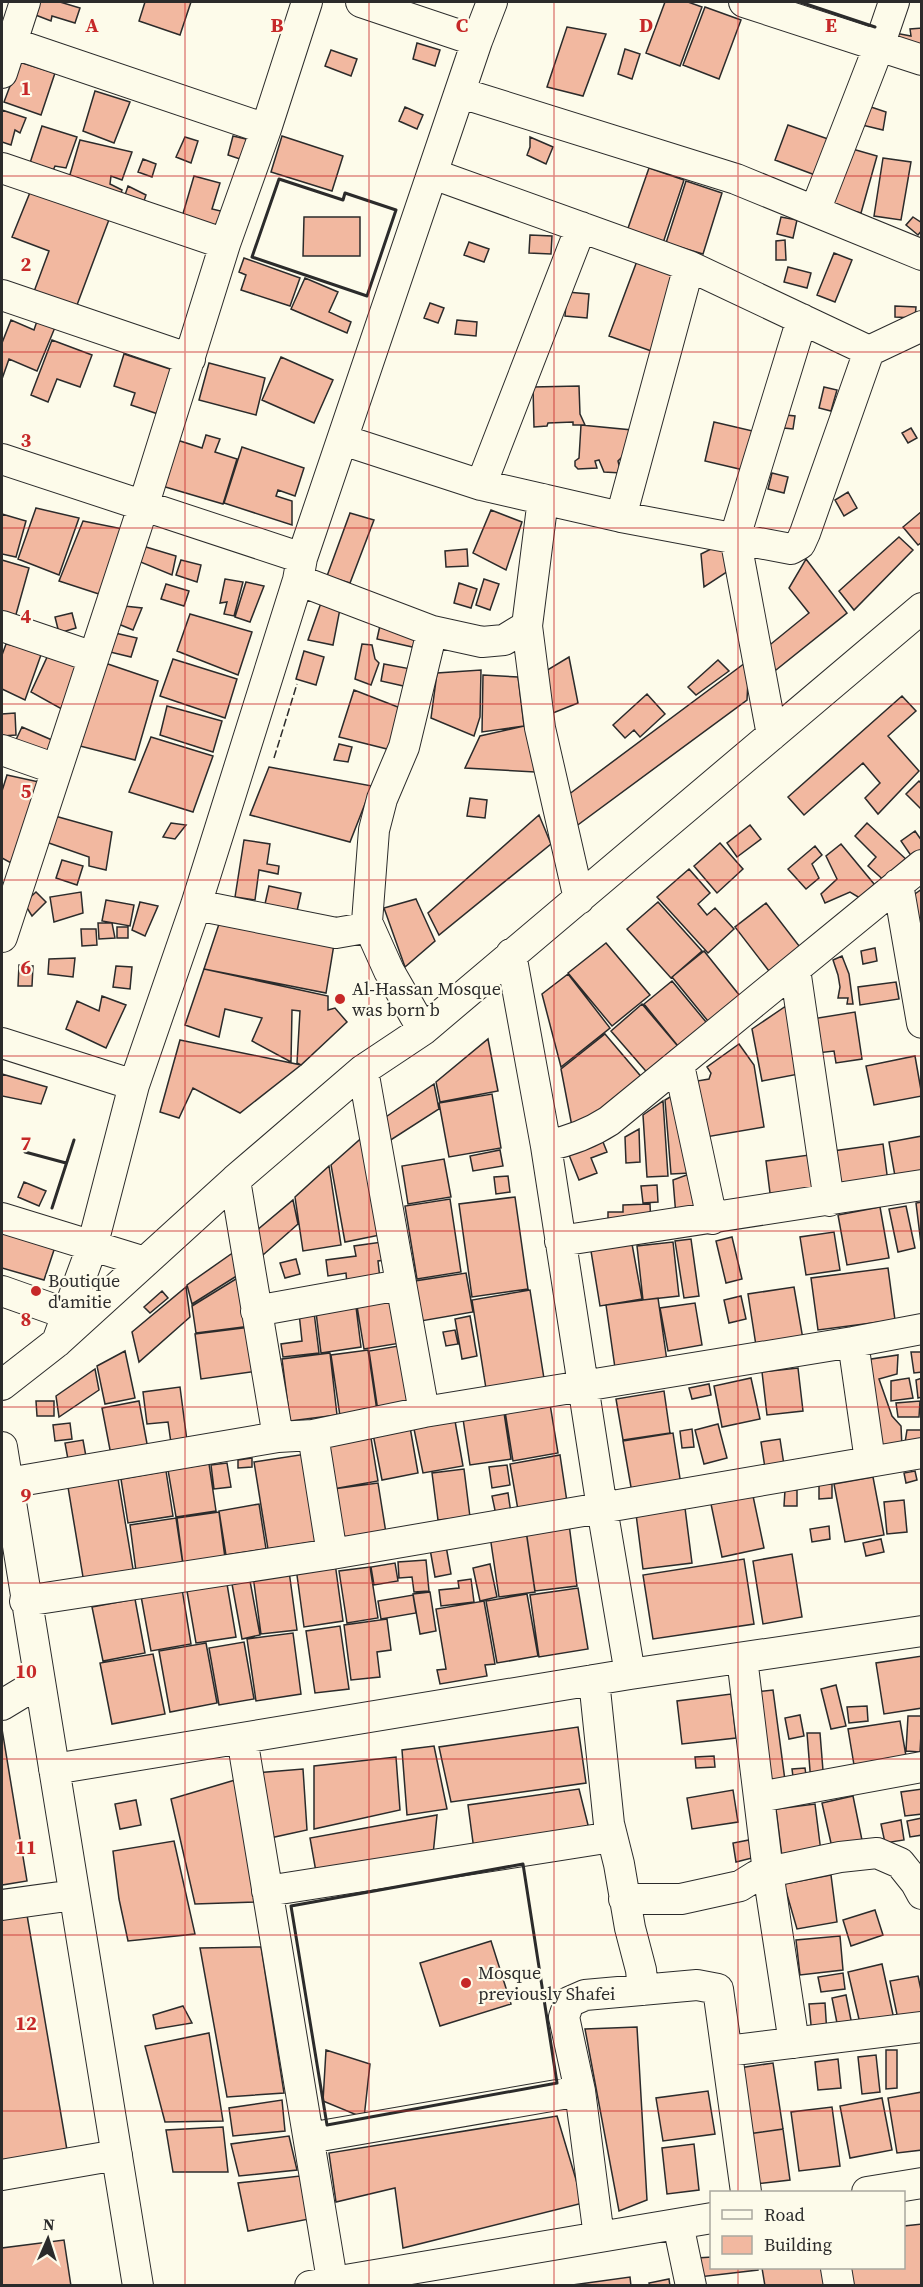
<svg xmlns="http://www.w3.org/2000/svg" width="923" height="2287" font-family="'Source Serif 4',serif">
<rect width="100%" height="100%" fill="#fdfbea"/>
<path fill="#f2b8a0" stroke="#2b2b2b" stroke-width="1.5" d="M38 2H60L80 8 75 23 52 16 51 21 33 14Z
M145 2H191L180 35 139 21Z
M665 2H688L702 7 680 66 646 53Z
M705 7 741 20 719 79 683 65Z
M567 27 606 34 583 96 547 87Z
M922 28V47L887 44 890 32 911 36 910 29Z
M417 43 440 50 435 66 413 59Z
M625 49 640 54 632 79 618 74Z
M331 50 357 59 351 76 325 66Z
M19 62 55 73 41 115 4 102Z
M95 91 130 102 114 143 83 131Z
M868 106 886 112 883 130 862 125Z
M405 107 423 115 417 129 399 121Z
M2 110 26 118 20 133 15 130 11 145 2 142Z
M788 125 828 139 815 175 775 160Z
M42 126 77 137 66 168 55 166 52 173 29 166Z
M233 136 250 140 243 160 228 155Z
M282 136 343 156 332 191 271 172Z
M185 137 198 141 191 163 176 157Z
M530 137 553 147 546 164 527 155 530 147Z
M80 140 132 152 122 180 111 176 110 184 122 190 119 200 69 178Z
M849 148 877 156 861 213 833 206Z
M883 158 911 162 901 220 874 216Z
M143 159 156 164 152 177 138 172Z
M649 168 684 180 663 243 627 231Z
M194 176 220 183 212 209 225 212 220 234 182 217Z
M686 181 722 193 703 254 666 243Z
M128 186 146 195 142 207 124 198Z
M31 190 110 217 74 313 32 297 49 251 12 237Z
M304 217H360V256H303Z
M781 217 797 220 793 238 777 234Z
M913 217 922 223V230L918 235 906 225Z
M530 235 552 236 551 254 529 253Z
M785 240 786 260H776V241Z
M469 242 489 249 484 262 464 255Z
M834 253 852 260 835 302 817 295Z
M244 258 300 278 290 306 241 290 246 275 239 272Z
M637 261 681 277 654 352 609 336Z
M788 267 811 273 807 288 784 282Z
M305 278 338 292 329 312 351 322 347 333 291 309Z
M567 292 589 294 587 318 565 316Z
M430 303 444 308 438 323 424 318Z
M895 306 916 307 915 318 895 317Z
M38 318 56 325 37 371 9 359 2 379V343L11 320 34 330Z
M457 320 477 322 476 336 455 334Z
M52 340 92 355 80 387 57 379 48 402 31 395Z
M124 354 176 371 161 415 131 405 135 393 114 386Z
M281 357 333 380 314 423 262 400Z
M209 363 265 378 256 415 199 400Z
M579 386 580 414 585 425H573V422L548 423 547 426 534 427 533 387Z
M824 387 837 390 831 411 819 408Z
M786 415 795 416 793 429 784 428Z
M714 422 757 432 748 471 705 461Z
M581 425 632 430 622 457 618 461 621 473 604 472 599 460 595 461 597 468 578 469 575 466V461L579 458Z
M911 428 917 438 908 443 902 433Z
M206 435 220 439 215 452 237 459 223 504 162 486 177 440 202 448Z
M242 447 304 468 295 496 278 490 276 496 292 501V525L224 503Z
M772 473 788 477 784 493 768 489Z
M848 492 857 508 844 516 835 500Z
M36 508 79 518 59 575 18 559Z
M491 510 522 522 506 570 473 553Z
M922 511V542L918 545 903 527Z
M350 513 374 520 350 583 327 576Z
M2 514 26 521 16 557 2 554Z
M83 521 123 529 105 596 59 581Z
M899 537 913 550 854 610 839 591Z
M729 540 739 564 704 587 701 554Z
M146 547 176 556 172 575 138 561Z
M467 549 468 566 446 567 445 551Z
M806 559 847 613 766 678V648L809 613 789 588Z
M2 560 29 568 15 618 2 615Z
M181 560 201 565 197 582 176 575Z
M225 579 243 582 234 616 224 614 227 602 220 603Z
M484 579 499 584 490 610 476 605Z
M246 582 264 586 250 622 235 617Z
M459 583 477 589 471 608 454 603Z
M166 584 189 591 184 606 161 599Z
M322 600 340 609 333 645 308 640Z
M124 606 142 608 133 630 116 623Z
M72 613 76 628 59 633 55 617Z
M190 614 252 632 238 675 177 651Z
M381 621 424 631 421 649 377 639Z
M115 633 137 638 131 657 110 652Z
M6 644 42 652 25 700 2 689V655Z
M362 644 372 645 375 659 379 663 371 685 355 679Z
M304 651 324 657 316 685 296 679Z
M49 653 86 663 67 712 31 692Z
M569 657 578 703 548 715 539 675Z
M173 659 237 679 225 718 160 696Z
M718 660 729 671 696 695 688 687Z
M749 660 747 700 575 827 568 795Z
M102 662 158 681 135 760 76 745Z
M384 664 411 669 408 687 381 681Z
M481 670 480 717 474 736 431 718 437 673Z
M483 675 518 677 524 726 482 732Z
M354 690 403 709 395 751 339 737Z
M647 694 665 714 640 737 634 730 625 738 613 725Z
M902 696 916 711 888 736 919 771 878 814 865 798 880 783 863 763 804 815 788 797Z
M167 706 222 721 213 752 160 735Z
M15 713 16 735 2 736V714Z
M524 726 535 744V772L465 768 480 736Z
M22 727 52 740 44 759 13 746Z
M151 737 213 756 193 812 129 792Z
M339 744 352 747 348 762 334 760Z
M269 767 372 786 350 842 250 815Z
M7 775 39 782 11 863 2 858V791Z
M919 781 922 784V810L906 794Z
M470 798 487 800 485 818 467 816Z
M539 815 551 844 439 935 428 913Z
M55 816 112 832 106 870 89 866V857L46 842Z
M171 823 186 825 175 839 163 837Z
M867 823 909 862 888 884 868 866 876 857 855 836Z
M750 825 761 839 737 857 727 843Z
M915 831 922 841V854L914 860 901 841Z
M244 840 270 844 267 864 279 866 278 874 259 870 255 900 235 897Z
M720 843 743 869 717 893 694 866Z
M841 844 879 890 865 901 850 892 825 903 821 894 837 879 826 856Z
M815 846 822 855 812 864 819 878 806 889 788 869Z
M62 860 83 866 77 885 56 878Z
M689 869 710 893 698 904 707 915 715 908 734 929 708 953 657 897Z
M269 886 301 893 297 911 265 904Z
M922 889V932L912 896Z
M36 892 46 902 32 916 24 903Z
M81 892 83 913 54 922 50 897Z
M416 899 435 941 405 967 384 908Z
M106 900 134 905 130 926 102 921Z
M140 902 158 906 145 936 132 930Z
M658 902 702 951 671 978 627 929Z
M766 903 803 951 772 975 735 927Z
M222 915 335 938 326 993 204 969Z
M98 923H112L115 938 99 939Z
M117 927H128V938H117Z
M81 929H96L97 945 82 946Z
M606 943 650 995 612 1026 568 973Z
M875 948 877 961 863 964 861 951Z
M704 951 744 1001 712 1026 672 977Z
M842 956 849 974 853 1004H847L848 998H838L840 987 838 975 833 960Z
M75 958 73 977 48 974 49 959Z
M19 965 33 966 32 986H18Z
M116 966 132 967 130 989 113 987Z
M204 969 328 996V1010L335 1008 347 1022 301 1065 297 1063 300 1011 292 1010 291 1062 252 1041 262 1018 225 1009 219 1037 185 1025Z
M568 974 610 1028 561 1067 542 994Z
M672 981 711 1028 682 1051 644 1004Z
M896 982 899 999 860 1005 858 987Z
M102 996 126 1005 106 1048 66 1029 77 1001 99 1011Z
M642 1004 682 1051 651 1077 611 1031Z
M786 1006 799 1074 762 1081 752 1029Z
M855 1012 862 1059 836 1063 834 1051 817 1053 812 1019Z
M605 1034 644 1080 574 1137 561 1069Z
M488 1039 498 1091 440 1102 436 1082Z
M180 1040 301 1065 240 1113 193 1088 179 1118 160 1112Z
M739 1044 754 1065 764 1127 706 1137 697 1081 709 1079 711 1073 707 1067Z
M915 1056 922 1096 874 1105 866 1066Z
M2 1074 47 1087 41 1104 2 1096Z
M434 1084 439 1109 386 1143 380 1121Z
M682 1090 690 1173 671 1174 665 1100Z
M492 1094 501 1148 449 1157 439 1103Z
M663 1101 668 1176 647 1177 643 1115Z
M639 1129 640 1162 626 1163 625 1137Z
M366 1134 385 1234 345 1242 331 1165Z
M922 1136V1178L896 1182 889 1142Z
M601 1137 607 1152 591 1158 597 1173 579 1180 567 1150Z
M883 1144 888 1182 837 1188 833 1151Z
M500 1150 503 1166 473 1171 470 1156Z
M809 1155 814 1195 771 1201 766 1161Z
M444 1159 451 1197 408 1204 402 1166Z
M329 1166 341 1245 303 1251 295 1197Z
M692 1173 696 1214 676 1216 673 1180Z
M508 1176 510 1192 496 1194 494 1177Z
M24 1182 46 1191 39 1206 18 1197Z
M657 1185 658 1202 643 1203 641 1186Z
M515 1197 528 1289 472 1297 459 1204Z
M450 1199 461 1272 417 1279 405 1206Z
M293 1200 298 1224 263 1255 256 1231Z
M922 1202V1252L916 1203Z
M650 1204 651 1227 608 1221V1212H623V1205Z
M906 1206 915 1248 898 1252 889 1209Z
M880 1207 889 1258 847 1265 838 1215Z
M2 1224 57 1241 44 1280 2 1268Z
M834 1232 840 1270 806 1275 800 1237Z
M732 1237 742 1279 726 1283 716 1241Z
M691 1239 699 1296 684 1298 675 1241Z
M382 1242 385 1260 378 1261 380 1279 347 1284 346 1273 328 1276 326 1260 356 1256 354 1246Z
M673 1242 679 1296 643 1300 637 1246Z
M632 1244 642 1299 600 1306 591 1251Z
M241 1247 243 1272 192 1304 187 1285Z
M296 1259 300 1274 285 1278 280 1263Z
M888 1268 895 1320 818 1330 811 1278Z
M466 1273 473 1312 421 1321 415 1281Z
M244 1274 251 1326 196 1333 192 1306Z
M186 1287 190 1317 139 1362 132 1332Z
M794 1287 804 1345 757 1352 748 1294Z
M530 1290 545 1385 487 1395 472 1300Z
M162 1291 168 1298 150 1313 144 1307Z
M741 1296 746 1319 729 1323 724 1300Z
M658 1298 667 1361 615 1368 606 1305Z
M394 1300 401 1343 364 1349 357 1306Z
M695 1303 702 1345 668 1351 660 1308Z
M356 1307 361 1347 321 1353 316 1312Z
M314 1312 319 1353 283 1357 281 1344 302 1341 299 1313Z
M470 1316 477 1356 462 1359 455 1319Z
M251 1327 257 1371 201 1379 195 1334Z
M455 1330 458 1344 446 1346 443 1332Z
M404 1345 415 1405 378 1411 369 1351Z
M368 1350 377 1411 340 1416 331 1355Z
M125 1351 135 1398 105 1404 97 1366Z
M911 1352H922V1372L914 1373Z
M330 1353 337 1415 290 1421 282 1359Z
M898 1355 897 1374 879 1379 892 1416 901 1426 902 1447 878 1454 865 1360Z
M798 1368 803 1411 767 1415 762 1372Z
M95 1369 99 1390 59 1417 56 1396Z
M751 1378 760 1419 722 1427 714 1386Z
M909 1378 913 1398 891 1401V1381Z
M922 1378V1397L918 1398 916 1380Z
M709 1384 711 1395 692 1399 689 1388Z
M180 1387 187 1441 171 1443 168 1422 147 1424 143 1392Z
M664 1391 670 1433 623 1440 616 1399Z
M36 1401H54V1416H37Z
M139 1401 148 1449 111 1455 102 1408Z
M920 1401 919 1417H898L896 1403Z
M550 1404 558 1453 513 1461 505 1411Z
M504 1413 511 1459 470 1465 463 1419Z
M455 1421 463 1466 423 1473 414 1429Z
M70 1423 72 1439 55 1441 53 1425Z
M718 1424 727 1458 704 1464 695 1430Z
M410 1427 418 1473 382 1480 373 1434Z
M692 1429 694 1447 682 1448 680 1431Z
M907 1430H922V1445L904 1449Z
M673 1433 681 1485 632 1493 623 1441Z
M371 1438 378 1481 333 1489 326 1445Z
M780 1439 784 1465 765 1468 761 1442Z
M83 1440 87 1462 69 1465 65 1443Z
M306 1454 319 1541 268 1549 254 1462Z
M560 1455 567 1502 518 1510 510 1464Z
M252 1458V1467L238 1468V1460Z
M227 1463 231 1487 214 1489 211 1465Z
M209 1464 216 1511 176 1517 168 1470Z
M507 1465 510 1485 492 1488 489 1467Z
M464 1469 470 1517 438 1520 432 1473Z
M166 1471 173 1516 128 1523 121 1479Z
M915 1471 917 1480 906 1483 904 1473Z
M873 1477 884 1535 845 1542 834 1484Z
M118 1479 134 1575 84 1583 68 1487Z
M378 1483 386 1533 340 1540 333 1489Z
M819 1484H832V1498L819 1499Z
M785 1490H797V1506H784Z
M508 1493 511 1513 496 1515 492 1496Z
M753 1496 764 1548 722 1557 711 1504Z
M904 1500 907 1532 887 1534 884 1502Z
M259 1504 266 1549 226 1555 219 1511Z
M685 1508 692 1563 643 1569 636 1514Z
M219 1512 225 1558 183 1564 177 1518Z
M176 1518 183 1565 136 1571 130 1525Z
M569 1524 577 1586 535 1591 526 1530Z
M829 1526 830 1539 812 1542 810 1529Z
M526 1531 535 1592 499 1597 490 1536Z
M881 1539 884 1552 866 1556 863 1543Z
M446 1546 451 1574 435 1577 430 1549Z
M792 1554 802 1617 763 1624 753 1561Z
M744 1559 754 1624 653 1639 643 1575Z
M426 1560 429 1591 414 1592 412 1577 399 1578 398 1562Z
M335 1563 343 1621 304 1627 296 1568Z
M395 1563 398 1581 374 1585 371 1567Z
M490 1564 497 1597 480 1601 473 1568Z
M370 1567 378 1618 347 1623 339 1571Z
M289 1571 297 1630 261 1634 253 1576Z
M471 1579 474 1602 441 1606 439 1590 459 1588 458 1581Z
M250 1581 260 1635 242 1639 232 1584Z
M227 1584 236 1637 196 1643 187 1591Z
M578 1588 588 1649 539 1657 530 1595Z
M182 1589 191 1644 151 1651 141 1596Z
M430 1592 436 1631 420 1634 413 1594Z
M527 1594 538 1656 497 1663 486 1601Z
M413 1595 416 1613 381 1619 378 1601Z
M135 1599 145 1653 103 1661 92 1607Z
M484 1601 495 1664 485 1665 487 1676 440 1684 437 1670 446 1669 436 1609Z
M387 1619 391 1650 377 1652 380 1677 351 1680 344 1625Z
M340 1626 349 1689 315 1693 306 1631Z
M293 1633 301 1694 256 1701 247 1639Z
M244 1642 254 1699 219 1705 209 1648Z
M206 1643 217 1703 170 1712 159 1651Z
M153 1654 165 1714 112 1724 100 1663Z
M922 1656V1708L884 1714 876 1663Z
M836 1685 846 1726 831 1729 821 1689Z
M773 1690 786 1788 767 1790 754 1692Z
M731 1694 736 1738 682 1744 677 1701Z
M867 1706 868 1721 849 1723 847 1707Z
M800 1715 804 1736 789 1739 785 1718Z
M908 1716H922L920 1752 906 1751Z
M900 1721 906 1756 854 1765 848 1729Z
M578 1727 586 1783 451 1802 439 1747Z
M2 1729 27 1881 2 1885Z
M807 1733H820L824 1783H811Z
M434 1746 447 1809 407 1815 402 1750Z
M714 1756 715 1767 696 1768 695 1757Z
M396 1757 400 1810 314 1829V1766Z
M805 1768 807 1782 794 1784 792 1769Z
M303 1769 307 1830 270 1838 255 1773Z
M235 1780 255 1902 195 1904 171 1799Z
M579 1789 590 1833 474 1850 468 1805Z
M922 1789V1814L905 1816 901 1792Z
M733 1790 738 1822 692 1829 687 1798Z
M853 1796 863 1845 833 1852 822 1803Z
M136 1800 141 1825 120 1829 115 1804Z
M815 1804 821 1852 782 1857 776 1809Z
M437 1815 433 1855 316 1872 310 1838Z
M922 1818V1835L910 1837 907 1821Z
M901 1820 904 1840 885 1843 881 1824Z
M749 1840 752 1858 736 1862 733 1843Z
M174 1841 195 1934 128 1941 119 1899 113 1851Z
M831 1875 837 1922 797 1929 784 1884Z
M875 1910 883 1935 851 1946 843 1920Z
M27 1915 67 2150 2 2162V1919Z
M840 1936 843 1970 800 1975 796 1940Z
M491 1941 511 2004 440 2026 420 1963Z
M261 1947 284 2093 227 2097 200 1948Z
M882 1964 895 2024 862 2032 848 1972Z
M843 1973 845 1989 821 1992 818 1977Z
M918 1976 922 1995V2019L899 2024 890 1981Z
M846 1995 853 2030 839 2033 832 1998Z
M825 2003 827 2034 812 2035 809 2004Z
M183 2006 192 2023 156 2029 153 2015Z
M637 2027 647 2200 619 2211 585 2029Z
M209 2033 223 2121 165 2122 145 2046Z
M326 2050 370 2064 364 2118 323 2101Z
M886 2050H897V2088L886 2089Z
M876 2055 880 2092 862 2094 858 2057Z
M838 2059 841 2088 818 2090 815 2062Z
M773 2063 783 2129 748 2134 739 2068Z
M708 2091 715 2134 663 2141 656 2098Z
M922 2092V2150L897 2153 888 2098Z
M882 2098 892 2150 850 2158 840 2106Z
M282 2100 285 2131 233 2136 229 2108Z
M832 2107 840 2166 799 2171 791 2112Z
M557 2116 583 2203 403 2248 395 2188 336 2202 329 2153Z
M223 2127 228 2172H173L166 2130Z
M783 2129 790 2180 755 2184 748 2134Z
M289 2136 297 2170 239 2176 231 2144Z
M694 2144 699 2190 667 2194 662 2148Z
M300 2176 309 2219 248 2231 238 2183Z
M922 2224V2286H851L849 2268H904V2226Z
M64 2240 71 2286H2V2248Z
M712 2257V2268H758V2270L699 2277 697 2258Z
M762 2268H821L825 2286H765Z
M630 2277 631 2286H565Z
M669 2279 670 2286H650L649 2283Z"/>
<g fill="none" stroke-linecap="round" stroke-linejoin="round">
<g stroke="#2b2b2b" stroke-width="32">
<path id="minor" d="M361 2 477 41
M744 2 922 60
M12 43 266 129
M2 73 25 2
M461 93 736 179 922 255
M2 168 225 244
M433 174 689 266 869 351
M815 211 879 46 894 2
M2 295 190 359
M343 440 481 485 621 517 791 549 800 544 805 533 869 351 922 326
M2 459 302 558
M481 485 581 227
M621 517 689 266
M298 580 432 631 404 747 382 799 374 830 367 922 389 971 423 1030
M2 626 93 657
M527 626 540 728 579 899
M432 631 482 642 504 640 527 626 543 499
M772 735 735 537 802 319
M2 750 56 769
M898 884 922 1023
M196 905 336 933 359 929 367 922
M2 937 143 507 225 244 266 129 307 2
M511 954 546 1146 602 1508 630 1674
M795 969 829 1201
M2 1043 134 1085
M679 1065 712 1219
M363 1070 424 1412
M546 1146C570 1141 589 1134 609 1121L922 865
M235 1180 278 1437
M2 1218 145 1262
M560 1241 922 1185
M2 1291 67 1314
M256 1311 400 1285
M57 1342 92 1247 134 1085 196 905 298 580 302 558 477 41 492 2
M853 1342 870 1461
M2 1385 57 1342 235 1180 363 1070 423 1030 922 608
M313 1435 332 1554
M2 1447 138 2286
M8 1483 278 1437 313 1435 424 1412 853 1342 922 1329
M25 1601 332 1554 922 1453
M594 1680 609 1824 619 1864 630 1928 641 1970 643 1990
M2 1705 40 1682
M242 1738 333 2286
M54 1769 630 1674 922 1631
M759 1797 922 1767
M267 1891 612 1837
M624 1899H681L740 1886 756 1876 768 1872 742 1658
M2 1905 74 1895
M794 2043 768 1872 840 1857 877 1853 900 1863 916 1883 922 1894
M727 2051 922 2027
M309 2138 580 2091
M2 2175 117 2155
M867 2192 922 2183
M678 2224 691 2286
M599 2237 580 2091 564 2017 569 2002 585 1995 697 1985 718 1989 746 2192
M836 2268 839 2286
M310 2286 712 2218"/>
</g>
<use href="#minor" stroke="#fdfbea" stroke-width="30"/>
<path stroke="#2b2b2b" stroke-width="1.5" stroke-dasharray="8 3" stroke-linecap="butt" d="M274 758 297 684"/>
<path stroke="#2b2b2b" stroke-width="3" d="M800 2 875 27
M279 179 343 200 345 193 396 210 367 296 252 257Z
M25 1152 66 1163
M52 1208 74 1140
M523 1864 557 2083 327 2125 291 1906Z"/>
</g>
<path fill="none" stroke="#c62828" stroke-width="1.5" stroke-opacity="0.55" d="M185 2V2286M369 2V2286M554 2V2286M738 2V2192M2 176H922M2 352H922M2 528H922M2 704H922M2 880H922M2 1056H922M2 1231H922M2 1407H922M2 1583H922M2 1759H922M2 1935H922M2 2111H922M738 2268V2286"/>
<g fill="#c62828" stroke="#fdfbea" stroke-width="2">
<circle cx="340" cy="999" r="6"/>
<circle cx="36" cy="1291" r="6"/>
<circle cx="466" cy="1983" r="6"/>
</g>
<g text-anchor="middle" stroke-width="4.5" stroke-linejoin="round" paint-order="stroke">
<g font-size="18" fill="#2b2b2b" stroke="#fdfbea" text-anchor="start">
<text x="352" y="995">Al-Hassan Mosque<tspan x="352" dy="21">was born b</tspan></text>
<text x="48" y="1287">Boutique<tspan x="48" dy="21">d'amitie</tspan></text>
<text x="478" y="1979">Mosque<tspan x="478" dy="21">previously Shafei</tspan></text>
</g>
</g>
<g font-size="20" text-anchor="middle" font-weight="bold" fill="#c62828" stroke="#fdfbea" stroke-width="4.5" stroke-linejoin="round" paint-order="stroke">
<text x="92" y="32">A</text>
<text x="277" y="32">B</text>
<text x="462" y="32">C</text>
<text x="646" y="32">D</text>
<text x="831" y="32">E</text>
<text x="26" y="95">1</text>
<text x="26" y="271">2</text>
<text x="26" y="447">3</text>
<text x="26" y="623">4</text>
<text x="26" y="798">5</text>
<text x="26" y="974">6</text>
<text x="26" y="1150">7</text>
<text x="26" y="1326">8</text>
<text x="26" y="1502">9</text>
<text x="26" y="1678">10</text>
<text x="26" y="1854">11</text>
<text x="26" y="2030">12</text>
</g>
<rect width="923" height="2287" fill="none" stroke="#2b2b2b" stroke-width="6"/>
<rect x="710" y="2191" width="195" height="78" fill="#fdfbea" stroke="#a9a89e" stroke-width="1.5"/>
<rect x="722" y="2210" width="30" height="9" fill="#fdfbea" stroke="#a9a89e" stroke-width="1.5"/>
<text x="764" y="2221" font-size="18" fill="#2b2b2b">Road</text>
<rect x="722" y="2236" width="30" height="18" fill="#f2b8a0" stroke="#a9a89e" stroke-width="1.5"/>
<text x="764" y="2251" font-size="18" fill="#2b2b2b">Building</text>
<g transform="translate(48 2239) rotate(3)" stroke="#fdfbea" stroke-width="4.5" paint-order="stroke">
<path d="M0-4.5L10 22L0 15L-10 22Z" fill="#2b2b2b"/>
<text y="-9" font-size="16" font-weight="bold" text-anchor="middle" fill="#2b2b2b">N</text>
</g>
</svg>
